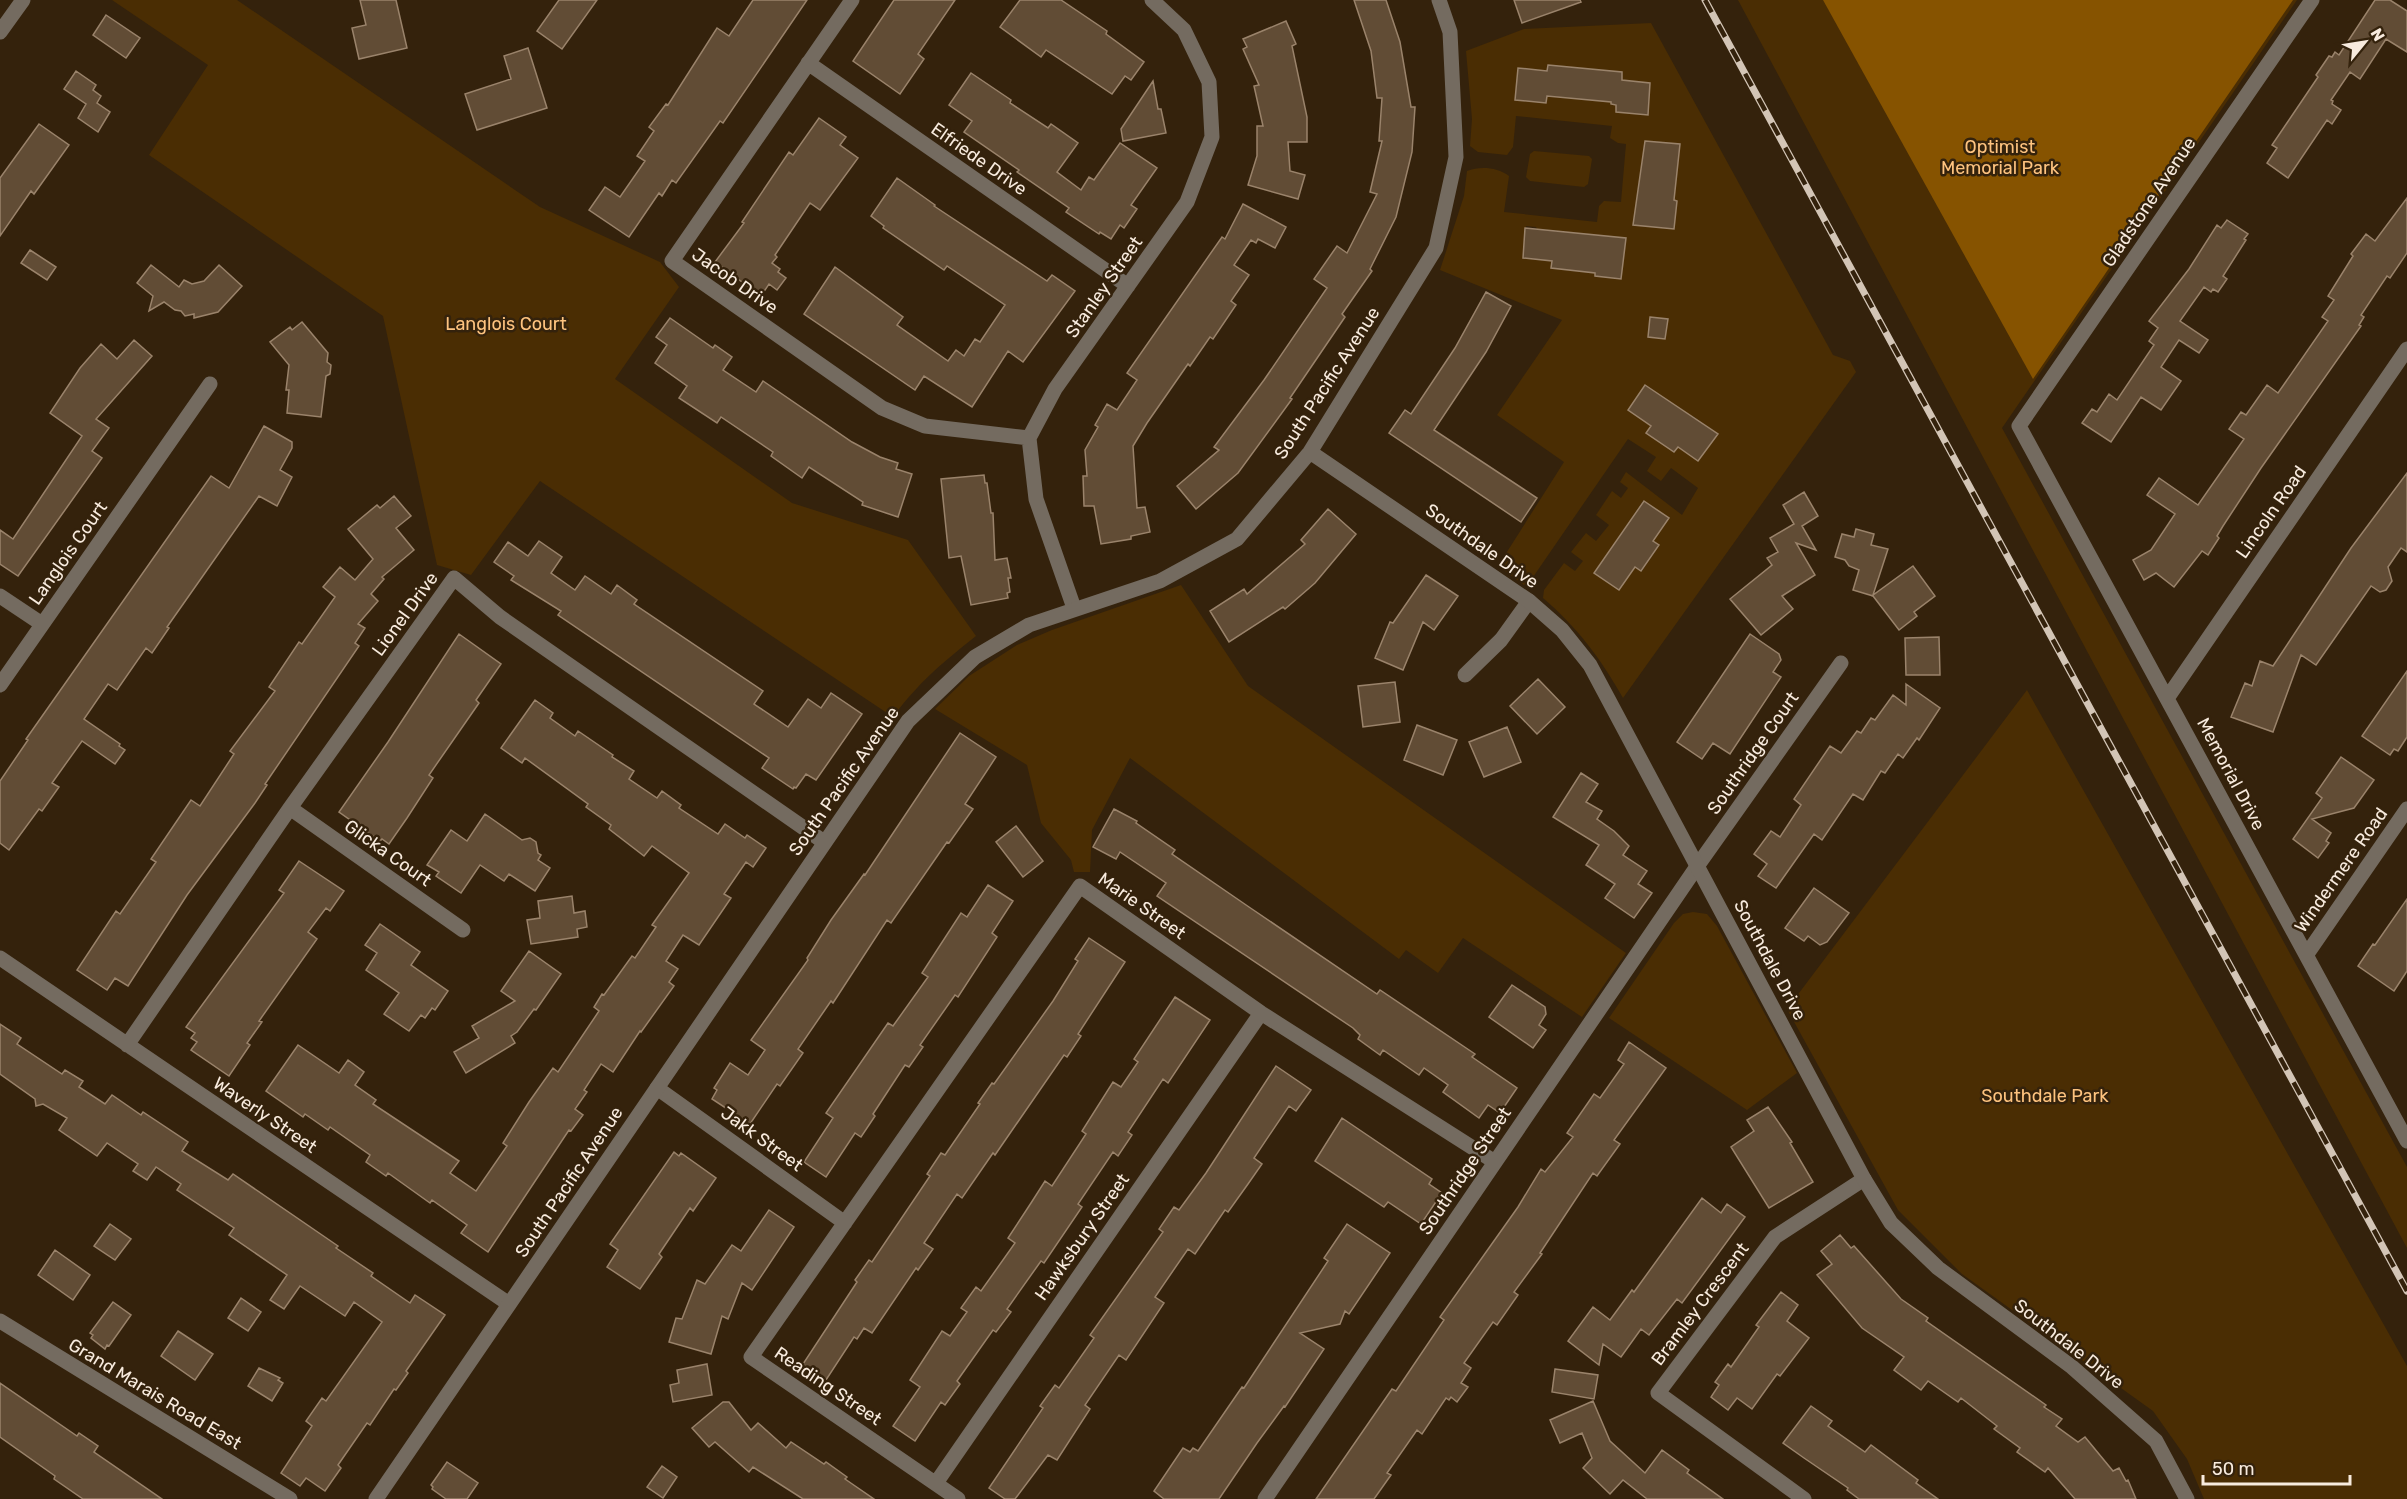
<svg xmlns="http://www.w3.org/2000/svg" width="2407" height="1499" font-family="Rubik,sans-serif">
<rect width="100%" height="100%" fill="#34220c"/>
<path fill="#4a2d03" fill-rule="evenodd" d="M112 0H237L540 207 660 262 679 287 615 379 792 503 908 540 976 636C942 663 919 682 893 717L540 481 471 575 437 565 383 316 149 155 208 65Z
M1738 0H2297L2002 428 2407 1167V1248Z
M1651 23 1833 355 1850 361 1856 372 1623 698C1601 659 1577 627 1543 598L1544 590 1564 563 1575 571 1583 561 1571 552 1586 533 1596 541 1609 525 1596 515 1612 491 1621 498 1628 488 1620 482 1626 472 1682 515 1698 488 1671 468 1661 481 1647 471 1656 457 1628 439 1531 580 1524 585 1498 566 1564 462 1497 415 1562 320 1440 270 1464 196 1467 171C1480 166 1497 167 1509 176L1504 212 1597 222 1599 206 1604 201 1621 202 1626 144 1618 143 1610 138 1612 126 1516 116 1513 147 1507 155 1478 152 1470 146 1472 119 1466 51 1524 29ZM1548 65 1579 68 1576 99 1553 94 1552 97 1547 96 1546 103 1524 99 1523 101 1515 100 1519 68 1547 71ZM1622 72V80L1650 83 1647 115 1611 104ZM1645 141 1680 144 1674 200 1677 201 1674 229 1646 226 1634 222ZM1526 226 1536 227 1537 229 1626 238 1621 278 1595 276 1596 268 1581 271 1552 268V261L1523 258ZM1650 317 1668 319 1665 339 1648 337ZM1693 416 1717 434 1698 461 1678 447 1674 452 1651 426 1688 422ZM1643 501 1668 518 1653 541 1659 546 1642 571 1635 567 1619 590 1594 573Z
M1534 151 1589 156 1592 159 1588 184 1584 187 1530 181 1526 177 1530 154Z
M1181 585 1248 686 1626 953 1582 1017 1463 938 1438 973 1406 950 1399 959 1130 758 1092 830 1090 872H1074L1071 860 1041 823 1027 765 935 709 969 676 1017 645 1052 630Z
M2027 690 2407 1366V1499H2204L2187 1459 2153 1411 1962 1274 1898 1210 1787 1009Z
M1693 912 1707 914 1717 926 1797 1073 1747 1110 1609 1018 1674 923 1683 914Z"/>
<path fill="#865300" d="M1823 0H2293L2033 379Z"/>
<path fill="#614c35" stroke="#9a836b" stroke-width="1.5" d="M360 0H396L407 48 359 59 352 28 366 25Z
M559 0H597L562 49 537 31Z
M753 0H807L723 123 720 121 676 183 672 180 662 196 659 193 629 237 589 210 605 187 620 197 645 161 637 156 654 131 649 127 666 104 668 105 717 28 729 36Z
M894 0H955L918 54 924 59 900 94 853 61Z
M1020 0H1061L1107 31 1106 34 1144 62 1131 80 1125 76 1112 94 1046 50 1041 57 1000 27Z
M1354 0H1386L1400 42 1411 107H1415L1412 152 1396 217 1370 269 1372 271 1342 314 1345 317 1290 398 1292 399 1238 473 1196 509 1177 486 1219 450 1214 447 1264 380 1327 288 1314 279 1337 246 1347 253 1377 194 1370 192 1382 141H1379L1382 98H1377L1371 51Z
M1514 0H1580L1581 2 1522 23Z
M2375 0H2390L2407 11V52L2386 39 2360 79 2350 72 2331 100 2333 101 2332 104 2341 110 2332 124 2327 120 2288 178 2267 163 2277 148 2272 145 2318 77 2316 75 2329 56 2332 57 2335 52 2339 55Z
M106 15 140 38 126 58 93 35Z
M1286 21 1296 44 1292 46 1307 117V142H1288L1290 171 1305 175 1298 199 1248 185 1257 156V126H1263L1254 86 1259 85 1243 49 1247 47 1243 39Z
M528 48 547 108 477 130 465 94 511 79 504 56Z
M1548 65 1622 72V80L1650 83 1648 115 1616 112V105L1611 104V102L1547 96 1546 103 1515 100 1518 68 1547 71Z
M76 71 96 85 93 90 101 96 97 103 110 112 98 132 78 118 86 104 64 89Z
M971 73 1011 100 1010 103 1048 128 1051 124 1078 143 1057 172 1081 190 1089 177 1094 180 1120 143 1157 168 1131 205 1137 209 1124 228 1120 225 1111 239 1100 232 1099 234 1066 212 1069 208 1017 172 1019 170 964 132 972 121 949 105Z
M1153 81 1158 109H1161L1166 133 1123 141 1121 129Z
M819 118 846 137 840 145 858 158 820 210 810 203 775 255 777 257 772 263 780 269 778 272 786 278 777 290 769 284 761 296 715 262 744 223 742 222 789 152 793 155Z
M39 124 69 145 34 194 31 191 0 236V178Z
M1645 141 1680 144 1674 200 1677 201 1674 229 1633 225Z
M897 178 935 205 934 206 1047 281 1052 275 1075 291 1023 362 1008 351 972 407 924 376 915 390 804 314 835 267 903 317 897 325 948 361 956 350 964 356 975 339 980 342 1005 305 947 266 944 270 883 228 884 226 871 216Z
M2407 198V253L2390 278 2387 276 2361 315 2364 317 2359 325 2361 326 2261 468 2223 526 2217 536 2219 538 2208 555 2202 551 2174 587 2156 573 2144 580 2133 560 2151 550 2175 514 2147 495 2159 478 2198 505 2244 439 2229 429 2241 412 2246 415 2267 385 2278 393 2328 321 2322 317 2334 300 2328 296 2353 256 2351 254 2366 234 2375 241Z
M1243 204 1286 227 1275 248 1258 239 1256 243 1251 240 1234 265 1249 275 1231 301 1236 305 1213 339 1210 337 1190 366 1188 364 1147 423 1133 446 1137 508 1145 507 1150 532 1131 536V539L1101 544 1094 506H1084L1083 476H1087L1085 450 1098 427 1095 425 1107 404 1117 410 1137 380 1127 373 1222 237 1225 239Z
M2227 220 2248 234 2244 239 2246 240 2223 276 2227 279 2218 292 2213 289 2211 292 2204 287 2180 321 2208 340 2199 353 2179 340 2161 367 2181 381 2161 410 2141 397 2111 442 2082 423 2092 409 2097 412 2109 394 2117 400 2154 345 2149 341 2158 328 2149 321 2189 269 2217 225 2221 228Z
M1525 228 1626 238 1621 279 1595 276V273L1551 268 1552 261 1523 258Z
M30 250 56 267 47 280 21 263Z
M151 265 179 287 184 280 192 284 204 281 219 265 242 286 218 312 194 318V314L185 316 181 311 175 310 164 302 149 311 153 296 137 283Z
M1486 292 1511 306 1486 352 1434 430 1537 498 1521 522 1389 433 1405 410 1411 414 1455 348Z
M1650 317 1668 319 1665 339 1648 337Z
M670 318 713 348 715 345 732 357 723 370 756 392 763 381 852 442 880 457 898 463 896 469 912 474 898 517 862 505 863 502 809 467 802 478 771 456 773 452 721 417 717 423 679 398 687 386 655 363 667 345 656 337Z
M302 322 328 353 327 362 331 365 330 374 326 376 321 417 287 413 289 390H286L289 365 270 342 290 327 292 330Z
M134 340 152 356 96 419 109 428 92 451 102 458 18 576 0 564V530L13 539 82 436 50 413 80 368 101 344 117 359Z
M1645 385 1718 434 1698 461 1678 447 1674 452 1646 433 1651 426 1628 410Z
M264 426 292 442V448L280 470 292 477 277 506 259 496 167 627 169 628 152 653 146 648 117 690 108 684 84 719 120 744 119 746 125 750 115 764 82 741 52 783 59 787 42 811 39 809 9 850 0 843V781L28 740 26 739 211 476 229 488Z
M2407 473V552L2401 548 2388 567 2392 581 2386 590 2380 592 2371 586 2316 665 2301 655 2273 732 2231 717 2245 683 2252 686 2260 661 2273 666 2351 548Z
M984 475 985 483H987L991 513H993L995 560 1007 558 1011 578H1008L1010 592 1007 593 1008 598 971 605 961 556 949 558 941 479Z
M1804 492 1818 516 1802 526 1816 550 1796 543 1815 575 1782 596 1793 609 1761 635 1730 599 1772 565 1767 558 1778 552 1770 538 1794 524 1783 505Z
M394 496 411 516 396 528 414 550 382 577 384 579 371 594 378 601 358 624 365 628 355 643 359 646 265 784 267 785 255 803 187 895 128 986 115 978 107 990 77 970 116 911 120 914 156 862 151 859 191 800 200 806 234 754 230 751 275 691 269 687 299 642 302 644 335 597 323 587 340 567 355 580 373 559 348 529 377 505 380 508Z
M1644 501 1669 518 1653 541 1659 545 1641 571 1635 567 1619 590 1594 573Z
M1328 509 1356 534 1315 583 1285 609 1283 607 1229 642 1210 611 1244 589 1247 594 1305 544 1301 540Z
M1856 529 1874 534 1871 545 1888 549 1873 595 1913 566 1935 596 1914 612 1917 616 1899 630 1873 596 1853 590 1859 570 1849 566 1845 560 1835 557 1842 534 1854 537Z
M539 541 562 557 551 573 575 590 585 576 611 594 617 585 637 600 634 604 763 691 754 704 788 727 808 699 821 708 831 693 862 714 816 780 806 774 796 788 794 787 793 789 762 768 769 758 558 615 561 611 511 580 514 576 494 562 508 542 528 556Z
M1426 575 1458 596 1434 630 1423 622 1403 670 1375 658 1390 622 1393 623Z
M459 634 501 664 476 700 479 703 429 775 433 778 407 818 389 844 382 839 380 841 339 812 388 742Z
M1750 634 1779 654 1781 660 1773 672 1781 677 1730 754 1713 743 1702 759 1677 742Z
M1939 637 1940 675H1906L1905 638Z
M2407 671V737L2398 751 2394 749 2390 755 2362 736Z
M1538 679 1565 707 1537 734 1510 706Z
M1395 682 1400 722 1363 727 1358 686Z
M1906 684 1940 708 1919 740 1917 738 1903 758 1898 754 1885 773 1881 771 1863 800 1853 794 1822 840 1814 834 1776 888 1758 876 1767 864 1754 854 1771 831 1780 837 1801 805 1794 799 1830 746 1841 753 1857 731 1861 733 1871 718 1875 720 1893 695 1906 705Z
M535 700 553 713 550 718 575 736 578 731 613 755 612 757 634 771 629 779 657 798 662 791 681 805 679 808 718 834 725 824 745 838 747 835 766 848 753 867 746 862 724 894 731 898 699 945 683 935 666 961 678 969 669 982 674 986 641 1032 640 1031 613 1072 601 1064 584 1090 587 1092 575 1109 583 1115 571 1131 569 1130 488 1252 461 1233 467 1225 432 1200 430 1203 388 1173 386 1176 366 1162 370 1155 330 1127 328 1130 305 1114 303 1117 266 1091 298 1045 339 1073 348 1060 364 1072 355 1085 376 1100 373 1104 459 1161 450 1173 476 1191 507 1146 503 1143 529 1102 553 1068 558 1072 599 1011 594 1007 602 994 604 995 632 956 635 958 656 927 652 925 689 873 652 846 644 856 609 829 611 825 586 807 588 804 525 758 522 763 501 748Z
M1417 725 1457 740 1443 775 1404 760Z
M1507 727 1521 762 1484 777 1469 742Z
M960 733 996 757 965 804 973 809 949 843 947 842 891 923 887 920 833 1003 831 1001 798 1049 803 1053 780 1086 777 1084 750 1124 712 1099 717 1090 714 1088 730 1063 748 1075 765 1050 751 1040 808 960 807 958 831 920 864 874 865 875Z
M2341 757 2374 780 2354 808 2312 819 2331 833 2326 841 2329 843 2318 858 2293 839 2322 798 2316 793Z
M1581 773 1598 784 1586 802 1602 811 1597 819 1614 831 1629 846 1623 855 1647 871 1638 884 1652 893 1634 918 1605 898 1615 884 1586 865 1599 845 1553 817Z
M1114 809 1137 821 1136 823 1175 850 1172 854 1249 907 1377 994 1380 990 1475 1054 1472 1057 1517 1088 1500 1113 1488 1105 1479 1118 1443 1092 1448 1085 1424 1068 1419 1075 1383 1050 1380 1055 1358 1039 1360 1035 1353 1028 1157 896 1166 883 1120 852 1116 859 1093 847Z
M485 814 522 840 530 838 536 842 538 853 541 855 538 860 550 868 535 891 509 874 504 881 480 865 461 893 436 876 439 872 427 865 451 830 467 841Z
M1016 826 1043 861 1023 877 996 842Z
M299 861 344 891 330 911 326 908 308 932 317 939 259 1021 262 1022 247 1043 250 1045 229 1076 191 1050 197 1042 191 1038 195 1033 186 1027 284 893 279 890Z
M988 885 1013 901 992 933 997 937 958 997 955 995 920 1045 923 1047 909 1067 905 1065 873 1114 875 1116 861 1137 855 1133 826 1177 804 1162 833 1118 826 1113 888 1023 893 1026 928 977 922 973 961 913 967 917Z
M1814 888 1849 913 1827 942 1820 945 1808 936 1804 941 1785 928Z
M572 896 574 913 585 911 587 927 577 929 578 937 531 944 527 920 540 918 538 901Z
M2407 899V971L2394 991 2358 966 2373 944 2375 945Z
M380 924 420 952 411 965 448 991 435 1010 432 1008 425 1018 421 1015 409 1031 384 1014 399 993 366 970 377 953 365 945Z
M1089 938 1125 962 1078 1034 1081 1036 1067 1057 1064 1055 995 1155 993 1153 962 1198 957 1194 924 1243 933 1249 918 1270 916 1268 872 1333 864 1328 857 1339 854 1337 826 1380 803 1364 857 1282 855 1280 869 1260 872 1262 930 1176 927 1174 941 1153 945 1155 980 1104 978 1103 992 1083 994 1084 1053 1001 1078 961 1075 959Z
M529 951 561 974 536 1010 534 1009 517 1032 511 1036 515 1043 466 1073 454 1052 479 1038 472 1026 515 1001 501 991Z
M1512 985 1545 1007 1546 1014 1539 1025 1546 1030 1533 1048 1489 1017Z
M1175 997 1210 1020 1168 1083 1163 1079 1128 1132 1132 1135 1118 1156 1113 1152 1078 1204 1082 1207 1044 1263 1041 1261 1007 1309 1011 1312 996 1332 993 1330 957 1381 960 1384 945 1405 941 1402 915 1441 893 1426 920 1387 910 1380 942 1331 950 1336 967 1312 961 1308 976 1287 981 1291 1015 1243 1008 1238 1031 1203 1045 1181 1052 1186 1086 1134 1082 1131 1113 1082 1121 1087 1138 1062 1134 1059Z
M0 1024 21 1038 17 1044 62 1074 65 1070 83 1081 79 1087 105 1104 112 1095 141 1115 143 1112 188 1142 182 1151 228 1180 233 1174 338 1246 336 1248 373 1273 371 1276 410 1303 415 1295 445 1315 406 1371 408 1373 396 1390 394 1389 370 1425 367 1423 338 1465 341 1468 325 1491 306 1478 300 1486 281 1473 312 1426 306 1421 322 1398 326 1401 382 1322 354 1302 345 1316 300 1286 284 1309 270 1300 287 1275 229 1235 234 1228 177 1190 181 1184 156 1167 147 1180 133 1171 138 1164 107 1143 97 1156 59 1130 67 1118 43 1104 36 1106 35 1099 0 1074Z
M1629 1042 1666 1068 1614 1140 1620 1144 1597 1176 1593 1173 1540 1253 1542 1254 1514 1292 1518 1295 1497 1325 1493 1322 1464 1363 1471 1368 1461 1383 1468 1387 1457 1402 1451 1397 1449 1400 1446 1398 1422 1434 1417 1430 1387 1473 1391 1475 1374 1499H1316L1392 1389 1396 1391 1444 1320 1440 1317 1518 1207 1541 1169 1545 1172 1573 1137 1567 1133 1594 1094 1600 1098 1624 1064 1618 1060Z
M1276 1066 1311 1090 1296 1111 1289 1106 1254 1158 1262 1164 1248 1184 1228 1212 1225 1210 1195 1254 1188 1249 1155 1297 1164 1303 1126 1360 1119 1355 1085 1405 1090 1409 1057 1460 1048 1455 1015 1499H1005L989 1488 1043 1408 1040 1406 1055 1385 1059 1388 1094 1338 1090 1335 1163 1232 1159 1229 1174 1207 1179 1210 1206 1173Z
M1768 1107 1792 1142 1790 1143 1813 1182 1769 1208 1731 1147 1754 1131 1747 1120Z
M1342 1118 1432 1179 1429 1184 1442 1193 1421 1224 1388 1202 1384 1207 1315 1161Z
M674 1152 679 1156 681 1153 716 1178 693 1211 690 1208 659 1254 662 1257 640 1289 607 1267 618 1250 610 1244Z
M1702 1198 1721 1213 1727 1204 1745 1217 1682 1303 1677 1299 1649 1335 1641 1329 1621 1357 1603 1344 1599 1365 1568 1341 1593 1307 1610 1320 1632 1290 1634 1292Z
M769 1210 794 1227 752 1290 742 1283 728 1319 722 1316 711 1354 669 1342 676 1318 682 1319 697 1280 705 1284 732 1245 741 1251Z
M110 1224 131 1239 115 1260 94 1246Z
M1347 1224 1390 1253 1349 1314 1345 1311 1340 1324 1300 1333 1324 1349 1285 1407 1284 1406 1257 1443 1219 1499H1164L1154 1491 1183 1448 1190 1452 1193 1448 1198 1451 1242 1387 1244 1388 1328 1261 1324 1258Z
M1840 1235 1851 1248 1854 1246 1901 1299 1928 1318 1926 1321 2046 1405 2044 1407 2062 1419 2056 1426 2078 1442 2085 1437 2113 1471 2119 1468 2126 1481 2128 1480 2136 1499H2075L2048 1468 2045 1472 2017 1452 2020 1448 1994 1429 1997 1426 1961 1398 1958 1402 1928 1381 1921 1390 1894 1370 1904 1357 1862 1328 1817 1275 1832 1264 1821 1251Z
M55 1250 90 1275 73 1300 38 1275Z
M1781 1292 1798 1305 1787 1321 1809 1338 1780 1376 1777 1374 1752 1409 1737 1398 1728 1410 1711 1397 1719 1385 1715 1382 1728 1364 1731 1367 1759 1327 1756 1325Z
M241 1298 261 1312 248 1331 228 1318Z
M113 1302 131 1315 109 1346 107 1345 105 1349 91 1338 93 1335 90 1333Z
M178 1331 213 1354 195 1380 161 1356Z
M707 1364 712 1395 673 1402 670 1385 679 1383 677 1370Z
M259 1368 280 1378 278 1380 283 1383 272 1401 248 1386Z
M1555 1369 1598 1375 1594 1399 1552 1392Z
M0 1383 77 1436 79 1433 98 1446 94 1452 162 1499H83L54 1479 55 1476 0 1437Z
M1593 1401 1610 1441 1645 1473 1662 1450 1689 1470 1687 1473 1723 1499H1647L1623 1480 1610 1494 1583 1468 1592 1458 1582 1433 1560 1443 1550 1420Z
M723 1402H729L751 1430 758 1423 786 1448 791 1442 824 1464 826 1462 847 1477 845 1479 874 1499H803L753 1467 749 1472 715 1442 709 1447 692 1428Z
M1811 1406 1832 1421 1828 1426 1865 1452 1871 1445 1918 1480 1916 1483 1938 1499H1859L1847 1490 1848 1488 1804 1458 1783 1443Z
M447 1462 478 1483 467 1499H446L432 1489 433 1487 431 1485Z
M662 1466 677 1477 663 1498 647 1487Z"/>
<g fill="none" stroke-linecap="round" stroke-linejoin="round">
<path stroke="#746b60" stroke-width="15" d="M852 0 672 261 882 408 925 426 1029 438
M2312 0 2019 426 2407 1141
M0 32 23 0
M808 63 1128 286
M0 596 42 624
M1074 608 1036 499 1029 438 1055 389 1187 202 1212 137 1209 82 1184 30 1152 0
M1465 675 1501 640 1529 601
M0 685 210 384
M2168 697 2407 349
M290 808 463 930
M2307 954 2407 809
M0 958 509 1304
M127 1045 290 808 454 578 500 617 824 842
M657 1088 845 1223
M936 1483 1261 1013
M958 1499 751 1357 1080 886 1261 1013 1495 1162
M1265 1499 1698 865 1841 663
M1804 1499 1658 1393 1775 1237 1864 1179"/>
<path stroke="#746b60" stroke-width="15" d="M1310 452 1529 601 1562 630 1590 665 1864 1179 1891 1223 1938 1268 2072 1367 2156 1441 2187 1499
M0 1321 290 1499
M376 1499 908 721 975 657 1029 625 1160 581 1237 539 1310 452 1436 248 1456 157 1450 32 1439 0"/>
<g stroke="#d3c5b6" stroke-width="7">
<path id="rail" d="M1705 0 2407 1291"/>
</g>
<use href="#rail" stroke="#34220c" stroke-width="4.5" stroke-dasharray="14" stroke-linecap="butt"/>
</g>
<g text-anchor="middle" stroke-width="5" stroke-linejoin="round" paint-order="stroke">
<g font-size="18" fill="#fec37f" stroke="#34220c">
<text x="2000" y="153">Optimist<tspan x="2000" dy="21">Memorial Park</tspan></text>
<text x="506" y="330">Langlois Court</text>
<text x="2045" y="1102">Southdale Park</text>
</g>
<g font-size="18" fill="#f8ebde" stroke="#34220c">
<text transform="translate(979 159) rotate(35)" y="6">Elfriede Drive</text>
<text transform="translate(2149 202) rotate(-56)" y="6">Gladstone Avenue</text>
<text transform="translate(735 281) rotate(35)" y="6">Jacob Drive</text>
<text transform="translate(1104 287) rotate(-55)" y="6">Stanley Street</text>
<text transform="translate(1327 383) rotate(-57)" y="6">South Pacific Avenue</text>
<text transform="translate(2271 512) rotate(-55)" y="6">Lincoln Road</text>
<text transform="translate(1482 546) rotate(35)" y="6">Southdale Drive</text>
<text transform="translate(68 553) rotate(-55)" y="6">Langlois Court</text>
<text transform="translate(405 614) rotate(-54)" y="6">Lionel Drive</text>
<text transform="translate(1753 753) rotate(-55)" y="6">Southridge Court</text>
<text transform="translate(2231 774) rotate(62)" y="6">Memorial Drive</text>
<text transform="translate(844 781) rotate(-55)" y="6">South Pacific Avenue</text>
<text transform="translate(388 853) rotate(35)" y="6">Glicka Court</text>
<text transform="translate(2341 870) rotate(-55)" y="6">Windermere Road</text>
<text transform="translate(1142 906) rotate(35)" y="6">Marie Street</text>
<text transform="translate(1770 960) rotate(62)" y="6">Southdale Drive</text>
<text transform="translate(265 1115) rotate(34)" y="6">Waverly Street</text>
<text transform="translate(762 1139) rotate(36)" y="6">Jakk Street</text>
<text transform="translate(1465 1171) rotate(-56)" y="6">Southridge Street</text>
<text transform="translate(569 1182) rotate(-56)" y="6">South Pacific Avenue</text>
<text transform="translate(1082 1237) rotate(-55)" y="6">Hawksbury Street</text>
<text transform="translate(1700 1304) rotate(-53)" y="6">Bramley Crescent</text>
<text transform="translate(2069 1344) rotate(38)" y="6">Southdale Drive</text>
<text transform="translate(828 1386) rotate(34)" y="6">Reading Street</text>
<text transform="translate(155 1394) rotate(31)" y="6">Grand Marais Road East</text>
</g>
</g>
<g transform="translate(2365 42) rotate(60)" stroke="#34220c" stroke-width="4.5" paint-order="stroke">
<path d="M0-4.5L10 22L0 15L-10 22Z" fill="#f8ebde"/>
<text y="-9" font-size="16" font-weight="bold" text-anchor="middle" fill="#f8ebde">N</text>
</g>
<path d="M2203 1475v9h147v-9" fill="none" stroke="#f8ebde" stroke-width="3"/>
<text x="2212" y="1475" font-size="18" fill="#f8ebde" stroke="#34220c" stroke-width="4.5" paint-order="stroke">50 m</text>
</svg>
